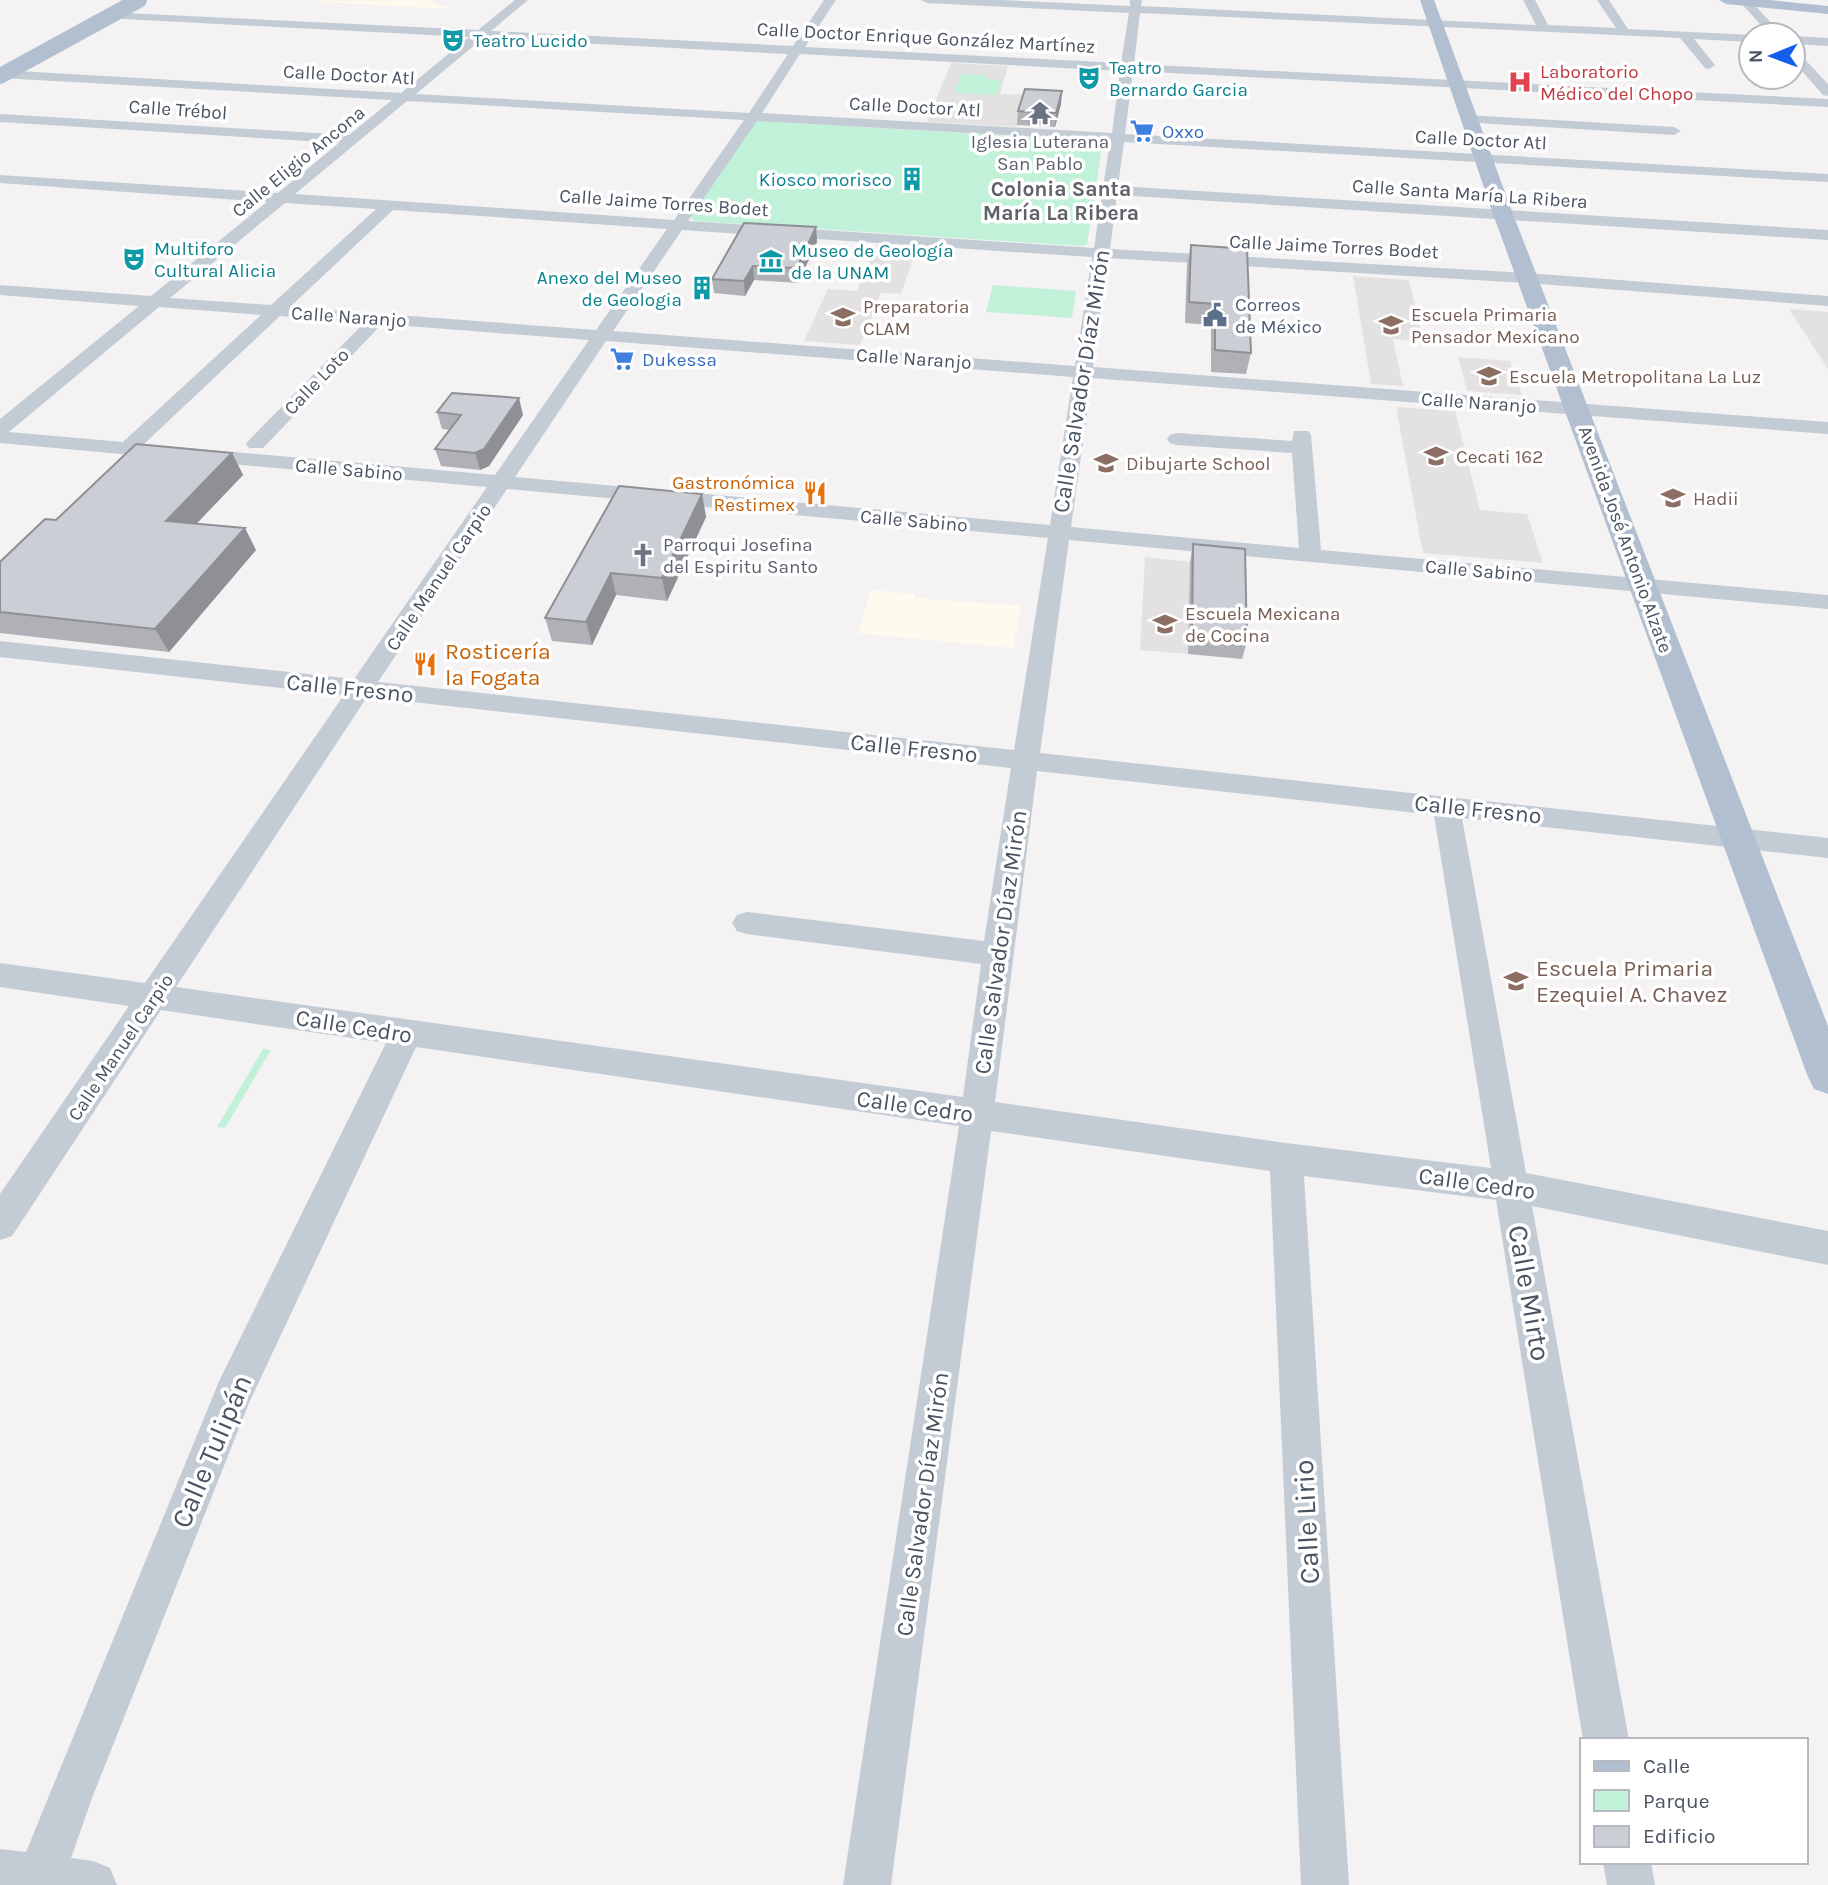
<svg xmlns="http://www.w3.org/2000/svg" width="1828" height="1885" font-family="Karla,sans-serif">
<rect width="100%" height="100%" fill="#f4f2f2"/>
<path fill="#fdfaee" d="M434 0 432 2 451 9 305 1Z
M871 590 914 594V598L1021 606 1013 648 858 633Z"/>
<path fill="#e3e1e1" d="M951 63 1008 66 1000 94 1026 95 1017 127 927 122Z
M877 244 917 247 901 294 881 293 860 345 804 341 828 289 857 291Z
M1353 276 1409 280 1423 341 1393 339 1403 386 1371 384Z
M1789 309 1828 312V369Z
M1458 357 1510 361 1522 395 1467 391Z
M1396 407 1455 411 1480 510 1527 514 1543 563 1423 553Z
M1145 557 1190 562 1188 654 1140 650Z"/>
<path fill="#c1f2d9" d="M962 74 986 75 985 79 1002 80 996 95 954 93Z
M758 121 1100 141 1101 153 1087 244 1081 246 695 221 690 217 754 123Z
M993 285 1076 291 1072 318 986 312Z
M263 1049 271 1050 225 1128 217 1127Z"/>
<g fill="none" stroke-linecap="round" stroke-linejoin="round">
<path fill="#c3cbd4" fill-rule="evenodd" d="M515 0H528L491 31 793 46 824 0H836L805 47 1121 63 1129 13 927 3 921 0H1000L1130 6V0H1142L1141 6 1536 25 1523 0H1535L1548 25 1616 28 1597 0H1609L1628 29 1753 35H1751V42L1694 39 1715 65 1709 69 1705 68 1680 38 1140 13 1134 64 1828 99V107L1133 71 1125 134 1828 174V182L1124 142 1118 186 1828 230V240L1117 195 1110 249 1527 273 1828 296V306L1527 283 1108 258 1093 367 1828 422V434L1092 378 1071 527 1299 548 1292 453 1177 445 1170 443 1167 439 1170 435 1177 433 1292 441 1294 431H1308L1311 435 1321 550 1828 595V609L1069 540 1040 753 1828 838V858L1462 818 1526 1173 1828 1231V1265L1532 1206 1629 1740H1583L1496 1200 1304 1176 1349 1885H1301L1270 1171 991 1131 891 1885H843L959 1126 416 1047 249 1403 92 1798 71 1858 93 1861 110 1868 117 1885H0V1849L26 1852 220 1379 386 1043 161 1010 12 1236 0 1240V1194L129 1006 0 987V963L145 983 344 695 0 657V641L354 679 487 487 0 443V419L139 306 0 295V285L151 296 267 202 0 183V175L278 193 339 143 0 122V114L349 135 392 100 0 78V70L401 93 469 37 105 18 99 15 105 12 478 30ZM483 38 788 54 749 113 416 94ZM800 54 1120 71 1112 133 762 113ZM407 101 744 120 674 220 295 194ZM757 121 1110 141 1094 248 688 221ZM285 203 376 209 271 305 170 298ZM393 210 667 229 596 330 290 307ZM682 230 1092 257 1075 366 613 331ZM159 307 261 315 123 442 9 432ZM280 316 364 323 249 440 246 444 249 448H263L382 324 589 340 495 475 144 444ZM606 341 1073 377 1050 525 515 477ZM507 489 1048 538 1014 750 378 682ZM367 697 1011 768 984 941 747 912 737 915 732 923 737 931 747 934 981 964 963 1097 176 987ZM1037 771 1434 815 1491 1168 1286 1143 995 1102Z
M1738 0H1750L1782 35H1770Z
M1793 36 1828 38V46L1793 44Z
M1793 50 1797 51 1828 84V96L1823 95 1793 61Z
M1468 115 1674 127 1681 131 1674 135 1463 122 1461 119Z
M1603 1862H1651L1655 1885H1607Z"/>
<path fill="#b2bfd1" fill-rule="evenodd" d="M1420 0H1434L1513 214 1828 1026V1094L1814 1089 1808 1077 1493 214Z
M1719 0H1769L1828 6V14L1726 4Z"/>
<path stroke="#b2bfd1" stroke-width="16" d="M0 76 139 0"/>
</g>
<path fill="#afb1b7" d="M1061 104 1055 127 1017 125 1018 111Z
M816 227 817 242 798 283 754 280 745 296 714 293 712 279Z
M1191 245 1251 353 1246 374 1211 372V325L1185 323 1187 265Z
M437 412 523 415 489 466 480 470 441 466 435 449 450 430 442 429Z
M232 453 243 475 197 523 256 550 169 652 0 633V562L56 520Z
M702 494 706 517 667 601 616 595 592 645 552 641 545 618Z
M1193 544 1247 642 1242 659 1188 654 1190 562Z"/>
<path fill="#8f9095" d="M1062 91 1061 104 1055 127 1056 113Z
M816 227 817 242 798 283 797 268Z
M753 266 754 280 745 296 744 281Z
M519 398 523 415 489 466 480 470 475 453Z
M232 453 243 475 178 543 166 521Z
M702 494 706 517 667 601 662 578Z
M245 528 256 550 169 652 155 629Z
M611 573 616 595 592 645 586 622Z"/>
<path fill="#ccced5" stroke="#8f9095" stroke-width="2" d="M1025 89 1062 91 1056 113 1018 111Z
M744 223 816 227 797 268 753 266 744 281 712 279Z
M1191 245 1247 249 1251 353 1215 350V304L1189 302Z
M452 393 519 398 484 449 475 453 435 449 461 415 437 412Z
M136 444 232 453 166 521 245 528 155 629 0 612V562L45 519 56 520Z
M619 486 702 494 662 578 611 573 586 622 545 618Z
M1193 544 1245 549 1247 642 1192 637Z"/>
<defs>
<g id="theatre-bare" transform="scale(1.89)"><path d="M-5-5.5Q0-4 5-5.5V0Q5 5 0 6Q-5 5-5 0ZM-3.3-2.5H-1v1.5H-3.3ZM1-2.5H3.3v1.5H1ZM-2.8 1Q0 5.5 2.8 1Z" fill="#0f9aa8" stroke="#fff" stroke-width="2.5" paint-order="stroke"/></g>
<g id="hospital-bare" transform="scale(1.89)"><path d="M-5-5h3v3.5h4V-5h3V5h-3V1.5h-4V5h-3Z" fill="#e0444e" stroke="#fff" stroke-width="2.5" paint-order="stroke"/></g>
<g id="temple-bare" transform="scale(1.89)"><path d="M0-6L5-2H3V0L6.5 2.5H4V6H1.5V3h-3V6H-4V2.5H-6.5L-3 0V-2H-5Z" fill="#6b7280" stroke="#fff" stroke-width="2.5" paint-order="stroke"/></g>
<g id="supermarket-bare" transform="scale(1.89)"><path d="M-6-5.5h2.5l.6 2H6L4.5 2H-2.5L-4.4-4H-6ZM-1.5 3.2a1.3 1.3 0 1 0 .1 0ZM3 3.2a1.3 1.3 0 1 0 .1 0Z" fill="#3f7fe0" stroke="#fff" stroke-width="2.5" paint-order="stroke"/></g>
<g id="building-bare" transform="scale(1.89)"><path d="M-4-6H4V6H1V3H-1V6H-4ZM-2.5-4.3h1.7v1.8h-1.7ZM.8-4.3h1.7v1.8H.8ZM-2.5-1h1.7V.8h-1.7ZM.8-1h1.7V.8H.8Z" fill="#0f9aa8" stroke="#fff" stroke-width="2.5" paint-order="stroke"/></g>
<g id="museum-bare" transform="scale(1.89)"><path d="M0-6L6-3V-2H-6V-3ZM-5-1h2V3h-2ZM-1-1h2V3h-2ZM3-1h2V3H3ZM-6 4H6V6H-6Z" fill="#0f9aa8" stroke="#fff" stroke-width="2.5" paint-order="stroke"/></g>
<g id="civic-bare" transform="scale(1.89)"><path d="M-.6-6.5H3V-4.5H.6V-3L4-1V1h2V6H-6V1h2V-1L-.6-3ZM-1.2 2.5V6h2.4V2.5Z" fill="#5c6f8a" stroke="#fff" stroke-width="2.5" paint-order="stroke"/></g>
<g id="school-bare" transform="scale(1.89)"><path d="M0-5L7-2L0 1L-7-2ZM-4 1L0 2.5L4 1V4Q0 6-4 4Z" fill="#8d6e63" stroke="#fff" stroke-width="2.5" paint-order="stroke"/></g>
<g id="restaurant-bare" transform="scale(1.89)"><path d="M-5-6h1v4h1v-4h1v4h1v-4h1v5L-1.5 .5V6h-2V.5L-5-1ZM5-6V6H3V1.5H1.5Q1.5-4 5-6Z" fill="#e8710a" stroke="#fff" stroke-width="2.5" paint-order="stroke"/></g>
<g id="church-bare" transform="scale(1.89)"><path d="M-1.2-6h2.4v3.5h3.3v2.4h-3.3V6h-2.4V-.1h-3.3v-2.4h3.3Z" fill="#6b7280" stroke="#fff" stroke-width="2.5" paint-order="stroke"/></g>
</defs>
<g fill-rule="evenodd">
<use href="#theatre-bare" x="453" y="40"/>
<use href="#theatre-bare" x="1089" y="78"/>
<use href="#hospital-bare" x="1520" y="82"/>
<use href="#temple-bare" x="1040" y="113"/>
<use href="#supermarket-bare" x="1142" y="131"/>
<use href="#building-bare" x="912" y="179"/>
<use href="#theatre-bare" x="134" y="259"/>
<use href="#museum-bare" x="771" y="261"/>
<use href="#building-bare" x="702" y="288"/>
<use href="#civic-bare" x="1215" y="315"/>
<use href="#school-bare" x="843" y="317"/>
<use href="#school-bare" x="1391" y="325"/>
<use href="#supermarket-bare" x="622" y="359"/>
<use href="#school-bare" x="1489" y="376"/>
<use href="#school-bare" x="1436" y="456"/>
<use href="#school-bare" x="1106" y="463"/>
<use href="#restaurant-bare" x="815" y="493"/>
<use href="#school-bare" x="1673" y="498"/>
<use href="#church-bare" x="643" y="555"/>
<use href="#school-bare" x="1165" y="624"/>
<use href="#restaurant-bare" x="425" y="664"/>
<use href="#school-bare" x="1516" y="981"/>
</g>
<g text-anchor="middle" stroke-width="7" stroke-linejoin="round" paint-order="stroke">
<g font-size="19" fill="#495361" stroke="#fff">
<text transform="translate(926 37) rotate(3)" y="7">Calle Doctor Enrique González Martínez</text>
<text transform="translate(349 74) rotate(3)" y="7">Calle Doctor Atl</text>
<text transform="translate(915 106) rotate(3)" y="7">Calle Doctor Atl</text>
<text transform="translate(178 109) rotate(4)" y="7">Calle Trébol</text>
<text transform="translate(1481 139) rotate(3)" y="7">Calle Doctor Atl</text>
<text transform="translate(298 161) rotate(-39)" y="7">Calle Eligio Ancona</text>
<text transform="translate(1470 193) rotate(4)" y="7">Calle Santa María La Ribera</text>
<text transform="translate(664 202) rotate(4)" y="7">Calle Jaime Torres Bodet</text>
<text transform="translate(1334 246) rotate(3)" y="7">Calle Jaime Torres Bodet</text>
<text transform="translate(349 316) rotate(4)" y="7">Calle Naranjo</text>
<text transform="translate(914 358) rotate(4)" y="7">Calle Naranjo</text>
<text transform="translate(316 381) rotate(-46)" y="7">Calle Loto</text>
<text transform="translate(1479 402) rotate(4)" y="7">Calle Naranjo</text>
<text transform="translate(349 469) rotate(5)" y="7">Calle Sabino</text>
<text transform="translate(914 520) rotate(5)" y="7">Calle Sabino</text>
<text transform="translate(1626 539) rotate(70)" y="7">Avenida José Antonio Alzate</text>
<text transform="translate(1479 570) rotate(5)" y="7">Calle Sabino</text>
<text transform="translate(438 577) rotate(-56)" y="7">Calle Manuel Carpio</text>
<text transform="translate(120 1047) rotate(-56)" y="7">Calle Manuel Carpio</text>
</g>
<g font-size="19" fill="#0d838f" stroke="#fff" text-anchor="start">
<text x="473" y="47">Teatro Lucido</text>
<text x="1109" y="74">Teatro<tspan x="1109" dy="22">Bernardo Garcia</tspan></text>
<text x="892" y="186" text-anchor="end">Kiosco morisco</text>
<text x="154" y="255">Multiforo<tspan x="154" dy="22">Cultural Alicia</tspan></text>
<text x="791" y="257">Museo de Geología<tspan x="791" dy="22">de la UNAM</tspan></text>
<text x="682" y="284" text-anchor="end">Anexo del Museo<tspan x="682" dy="22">de Geologia</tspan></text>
</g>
<g font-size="19" fill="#be3a42" stroke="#fff" text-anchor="start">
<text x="1540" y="78">Laboratorio<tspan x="1540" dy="22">Médico del Chopo</tspan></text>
</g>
<g font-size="19" fill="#366cbe" stroke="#fff" text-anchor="start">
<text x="1162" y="138">Oxxo</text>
<text x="642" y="366">Dukessa</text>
</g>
<g font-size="19" fill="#5b616d" stroke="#fff">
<text x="1040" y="148">Iglesia Luterana<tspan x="1040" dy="22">San Pablo</tspan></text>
<text x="663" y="551" text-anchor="start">Parroqui Josefina<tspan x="663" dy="22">del Espiritu Santo</tspan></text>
</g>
<g font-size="19" fill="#4e5e75" stroke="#fff" text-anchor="start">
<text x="1235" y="311">Correos<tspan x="1235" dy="22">de México</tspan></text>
</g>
<g font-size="19" fill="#785e54" stroke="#fff" text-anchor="start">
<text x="863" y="313">Preparatoria<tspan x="863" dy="22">CLAM</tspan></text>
<text x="1411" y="321">Escuela Primaria<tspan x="1411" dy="22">Pensador Mexicano</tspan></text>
<text x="1509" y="383">Escuela Metropolitana La Luz</text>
<text x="1456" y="463">Cecati 162</text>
<text x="1126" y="470">Dibujarte School</text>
<text x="1693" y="505">Hadii</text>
<text x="1185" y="620">Escuela Mexicana<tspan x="1185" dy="22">de Cocina</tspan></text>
</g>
<g font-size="19" fill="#c56008" stroke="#fff" text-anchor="end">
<text x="795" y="489">Gastronómica<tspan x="795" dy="22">Restimex</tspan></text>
</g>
<g font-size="21" font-weight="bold" fill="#5e6268" stroke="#fff">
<text x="1061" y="196">Colonia Santa<tspan x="1061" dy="24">María La Ribera</tspan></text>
</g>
<g font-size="23" fill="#495361" stroke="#fff">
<text transform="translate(1081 381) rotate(-81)" y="8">Calle Salvador Díaz Mirón</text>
<text transform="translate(350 688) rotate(6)" y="8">Calle Fresno</text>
<text transform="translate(914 748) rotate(6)" y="8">Calle Fresno</text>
<text transform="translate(1478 809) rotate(6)" y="8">Calle Fresno</text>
<text transform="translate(1000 942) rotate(-82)" y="8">Calle Salvador Díaz Mirón</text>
<text transform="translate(354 1026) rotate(9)" y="8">Calle Cedro</text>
<text transform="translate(915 1106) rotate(8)" y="8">Calle Cedro</text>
<text transform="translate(1477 1183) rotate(8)" y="8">Calle Cedro</text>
<text transform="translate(922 1504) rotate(-82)" y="8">Calle Salvador Díaz Mirón</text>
</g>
<g font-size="23" fill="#c56008" stroke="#fff" text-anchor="start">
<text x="445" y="659">Rosticería<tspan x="445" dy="26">la Fogata</tspan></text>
</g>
<g font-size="23" fill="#785e54" stroke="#fff" text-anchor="start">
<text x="1536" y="976">Escuela Primaria<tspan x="1536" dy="26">Ezequiel A. Chavez</tspan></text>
</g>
<g font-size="28" fill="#495361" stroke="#fff">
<text transform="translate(1530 1293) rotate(80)" y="10">Calle Mirto</text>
<text transform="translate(211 1451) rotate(-67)" y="10">Calle Tulipán</text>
<text transform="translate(1306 1522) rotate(-93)" y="10">Calle Lirio</text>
</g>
</g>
<rect x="1580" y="1738" width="228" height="126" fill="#ffffff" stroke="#b6bac0" stroke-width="2"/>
<rect x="1594" y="1761" width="35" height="10" fill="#b2bfd1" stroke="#b6bac0" stroke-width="2"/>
<text x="1643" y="1773" font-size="21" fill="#495361">Calle</text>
<rect x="1594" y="1790" width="35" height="21" fill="#c1f2d9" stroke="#b6bac0" stroke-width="2"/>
<text x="1643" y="1808" font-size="21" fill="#495361">Parque</text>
<rect x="1594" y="1826" width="35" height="21" fill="#ccced5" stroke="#b6bac0" stroke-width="2"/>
<text x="1643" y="1843" font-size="21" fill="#495361">Edificio</text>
<g transform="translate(1772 56) rotate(269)"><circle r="33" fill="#ffffff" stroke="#b6bac0" stroke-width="2"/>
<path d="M0-5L12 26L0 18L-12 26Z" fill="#145eec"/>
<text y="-10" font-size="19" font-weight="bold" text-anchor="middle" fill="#495361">N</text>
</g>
</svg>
